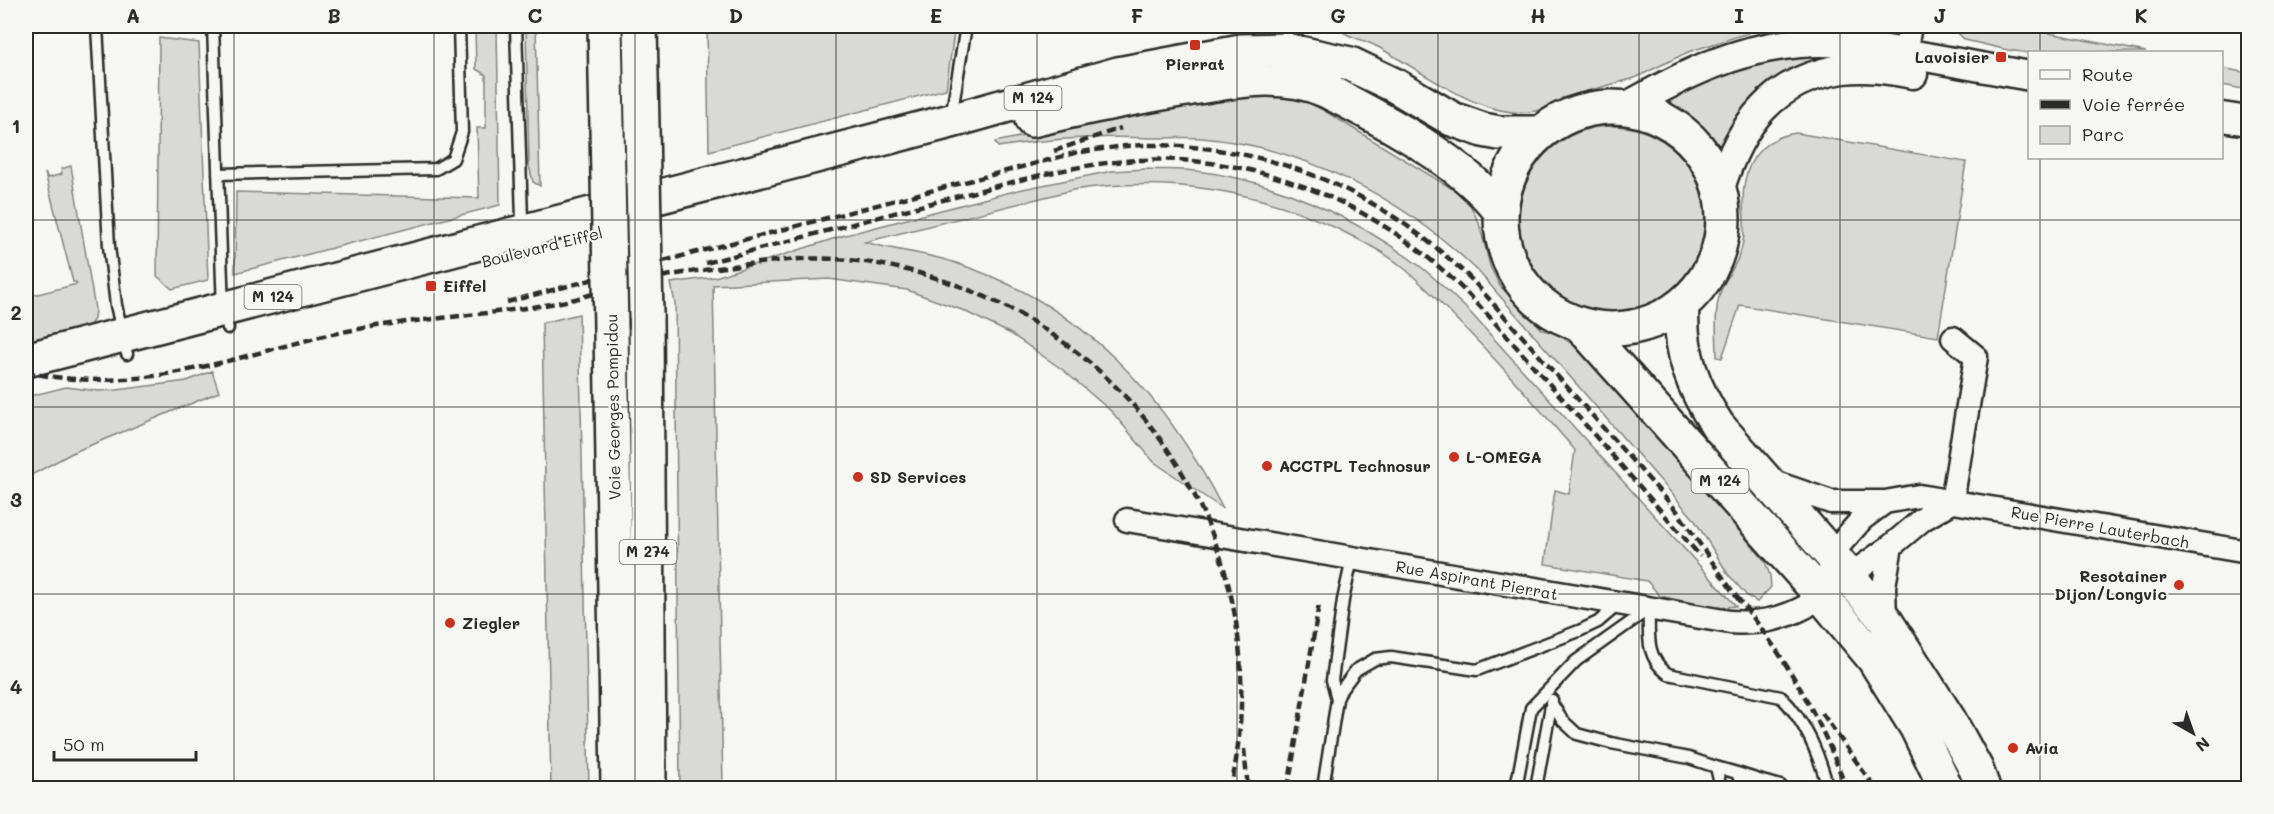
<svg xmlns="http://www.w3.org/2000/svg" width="2274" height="814" font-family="Mali,sans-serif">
<rect width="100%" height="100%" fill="#f6f6f2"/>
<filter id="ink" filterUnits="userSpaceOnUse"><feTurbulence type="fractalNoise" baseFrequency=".0167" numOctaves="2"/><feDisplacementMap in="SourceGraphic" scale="12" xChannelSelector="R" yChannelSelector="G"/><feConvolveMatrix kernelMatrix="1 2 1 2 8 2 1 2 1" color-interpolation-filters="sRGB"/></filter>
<g filter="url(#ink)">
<path fill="#d9d9d5" stroke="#828280" stroke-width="1.5" d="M475 26H497L500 205 235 273 236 192 479 198 477 128H486V75L476 69Z
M526 26H536L540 186 533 182 529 166Z
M707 26H955L946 89 709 151Z
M1336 26H1758L1748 33 1688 52 1635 78 1562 98C1557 104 1551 106 1543 109 1488 127 1423 70 1376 46 1363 39 1345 37 1336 26Z
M1951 26H2043L2049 33 2146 52 2029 53 2008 50 1965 40Z
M159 38 199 43 208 280 172 289 157 276Z
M1849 51 1720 153H1717C1702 130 1685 116 1660 104L1699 80 1790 54Z
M2222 68 2248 73V90L2222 85Z
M1284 90 1323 110 1456 191 1470 205 1479 223 1490 266 1500 286 1543 330 1558 334 1588 356 1656 432 1765 561 1770 576 1771 587 1757 602 1747 596 1728 574 1694 519 1478 271C1404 199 1306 147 1202 138 1185 137 1168 138 1152 138 1100 136 1049 138 998 147L995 142 1146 111Z
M1519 219a93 93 0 1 1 186 0a93 93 0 1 1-186 0Z
M1796 133 1966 162 1938 337 1740 305 1722 358 1717 357C1717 336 1713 308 1722 288 1729 273 1740 260 1743 242 1746 228 1743 215 1743 201 1743 165 1759 138 1796 133Z
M71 166 95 309 94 319 84 334 26 347V297L77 284 76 282H73L45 173 48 178 62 174 61 169Z
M1146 169C1163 170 1180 169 1196 171 1276 180 1354 217 1417 264 1435 277 1451 295 1468 310L1736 606 1715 608 1660 596 1647 581 1545 564 1555 490 1569 494 1575 450C1536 405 1498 361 1456 319 1438 300 1420 281 1400 265 1384 252 1365 243 1346 233 1261 189 1167 176 1073 190L865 242C895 251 928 253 959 264 1083 306 1164 393 1223 509L1154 462 1112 412 1063 370 1011 334 962 310 907 290 829 279 713 285 723 788H680L675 304 671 283 715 277 842 236 1018 190 1112 171Z
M579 314 589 788H551L542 323Z
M212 371 219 392 74 452 26 478V397L66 387 99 391 117 390 187 381Z"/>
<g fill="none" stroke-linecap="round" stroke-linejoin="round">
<g stroke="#2b2b2b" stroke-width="15">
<path id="service" d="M97 26 109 246 116 305 127 354
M213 26 223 310 228 328
M516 26 523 252
M1285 46 1288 26
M951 117 966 26
M218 174 436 169 453 159 462 132 459 26
M1337 699 1332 680 1343 600 1352 559
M1551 702 1562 720 1577 734 1611 743 1689 758 1716 767 1721 788
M1716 767 1737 773 1743 788
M1737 773 1762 781 1765 788
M1762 781 1781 786 1782 788
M1323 788 1337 699 1341 690 1356 670 1375 659 1391 657 1477 670 1579 631 1598 622 1619 604
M1516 788 1531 708 1576 661 1649 609C1649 635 1645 657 1668 674L1781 697C1806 721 1819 755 1828 788
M1536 788 1552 700"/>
</g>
<g stroke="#2b2b2b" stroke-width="27">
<path id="minor" d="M1847 43 1867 26
M1890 57 1905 54 1910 26
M1770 481 1831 502H1885
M1952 502 1976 357 1953 338
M1127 520 1730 622C1758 624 1780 620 1805 607L1891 546
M1830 569 1840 544 1862 519 1885 502 1919 496 2248 552
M1885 620 1884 586 1891 546 1923 519 1952 502"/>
</g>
<g stroke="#2b2b2b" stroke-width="33">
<path id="tertiary" d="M1626 107C1681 76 1736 48 1800 43 1835 39 1870 47 1904 53 1946 61 1988 68 2030 76
M2222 117 2248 121
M1720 188C1740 125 1773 78 1844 69 1867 66 1891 70 1913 74"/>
</g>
<g stroke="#2b2b2b" stroke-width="38">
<path id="primary" d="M1501 218a111 111 0 1 1 222 0a111 111 0 1 1-222 0Z
M1032 120C1077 109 1122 100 1168 92 1220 84 1276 68 1327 91 1382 119 1464 162 1501 212
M1682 306C1679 352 1693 388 1718 426L1834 558 1885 620 1949 720 1976 769 1983 788
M1581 326 1821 595 1874 659 1917 728 1946 788
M26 360 951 121 1118 74 1241 51 1285 50 1350 64 1394 85 1452 119 1483 130 1499 133H1540"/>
</g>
<g stroke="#2b2b2b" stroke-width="38">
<path id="trunk" d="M605 26 608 176
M640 26 643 176
M646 315 649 788
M611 329 618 788"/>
</g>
<use href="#service" stroke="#f6f6f2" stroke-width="10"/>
<use href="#minor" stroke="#f6f6f2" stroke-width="22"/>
<use href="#tertiary" stroke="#f6f6f2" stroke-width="28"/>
<use href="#primary" stroke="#f6f6f2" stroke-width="33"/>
<use href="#trunk" stroke="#f6f6f2" stroke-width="33"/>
<path stroke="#2b2b2b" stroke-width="4.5" stroke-dasharray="9 4.5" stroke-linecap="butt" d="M1054 151 1121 128
M706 263C785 242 864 221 943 200 1003 185 1064 166 1126 161 1238 151 1354 193 1438 266 1481 303 1516 348 1554 389 1603 445 1652 500 1700 556
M507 302 1075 153C1101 149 1126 145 1152 145 1278 146 1385 194 1474 282L1677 511 1740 602
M26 372C136 396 223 360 328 335 408 317 491 317 571 300 591 295 611 288 632 283 670 274 710 269 749 264 777 261 807 257 835 259 961 267 1084 334 1158 436 1234 540 1257 663 1231 788
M1736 596C1784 654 1821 718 1846 788
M1822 713 1875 788
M1244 749 1248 788
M1288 788 1319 604"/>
<g stroke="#2b2b2b" stroke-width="38" stroke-linecap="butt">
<path id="trunk-bridge" d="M608 176 611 329
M643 176 646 315"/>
</g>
<use href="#trunk-bridge" stroke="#f6f6f2" stroke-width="33"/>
</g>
</g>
<path fill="none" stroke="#2b2b2b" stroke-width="1.5" stroke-opacity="0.55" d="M234 26V788M434 26V788M635 26V788M836 26V788M1037 26V788M1237 26V788M1438 26V788M1639 26V788M1840 26V788M2040 26V52M2040 158V788M26 220H2248M26 407H2248M26 594H2248"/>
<g fill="#c8321e" stroke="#f6f6f2" stroke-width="2">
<rect x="1189" y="39" width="12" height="12" rx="3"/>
<rect x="1995" y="51" width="12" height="12" rx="3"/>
<rect x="425" y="280" width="12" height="12" rx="3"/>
<circle cx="1454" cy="457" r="6"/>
<circle cx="1267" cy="466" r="6"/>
<circle cx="858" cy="477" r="6"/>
<circle cx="2179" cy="585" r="6"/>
<circle cx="450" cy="623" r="6"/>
<circle cx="2013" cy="748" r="6"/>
</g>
<g text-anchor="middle" stroke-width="4.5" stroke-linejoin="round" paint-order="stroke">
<g fill="#f6f6f2" stroke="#686867" stroke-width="1.5">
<rect x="1004.5" y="86" width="57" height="24" rx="4.5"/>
<rect x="244.5" y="285" width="57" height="24" rx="4.5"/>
<rect x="1691.5" y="469" width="57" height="24" rx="4.5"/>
<rect x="619.5" y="540" width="57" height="24" rx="4.5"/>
</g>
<g font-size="15" font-weight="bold" fill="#2b2b2b">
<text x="1033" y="103">M 124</text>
<text x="273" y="302">M 124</text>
<text x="1720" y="486">M 124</text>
<text x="648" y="557">M 274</text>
</g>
<g font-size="16" font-weight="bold" fill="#2b2b2b" stroke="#f6f6f2" text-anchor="start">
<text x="1989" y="63" text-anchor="end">Lavoisier</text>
<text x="1195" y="70" text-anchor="middle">Pierrat</text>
<text x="443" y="292">Eiffel</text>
<text x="1466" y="463">L-OMEGA</text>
<text x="1279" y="472">ACCTPL Technosur</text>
<text x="870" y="483">SD Services</text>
<text x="2167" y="582" text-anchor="end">Resotainer<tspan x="2167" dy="18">Dijon/Longvic</tspan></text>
<text x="462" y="629">Ziegler</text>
<text x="2025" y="754">Avia</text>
</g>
<g font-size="16" fill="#2b2b2b" stroke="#f6f6f2">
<text transform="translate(542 247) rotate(-14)" y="6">Boulevard Eiffel</text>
<text transform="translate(613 407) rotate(-91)" y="6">Voie Georges Pompidou</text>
<text transform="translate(2100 527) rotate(10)" y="6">Rue Pierre Lauterbach</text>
<text transform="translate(1477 580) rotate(10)" y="6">Rue Aspirant Pierrat</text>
</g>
</g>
<rect width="2274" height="814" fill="none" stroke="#f6f6f2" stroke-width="66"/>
<rect x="2028" y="51" width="195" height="108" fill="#f6f6f2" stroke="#a5a5a2" stroke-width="1.5"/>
<rect x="2040" y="70" width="30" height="9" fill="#f6f6f2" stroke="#a5a5a2" stroke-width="1.5"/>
<text x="2082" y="81" font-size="18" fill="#2b2b2b">Route</text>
<rect x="2040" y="100" width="30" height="9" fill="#2b2b2b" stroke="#a5a5a2" stroke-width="1.5"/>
<text x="2082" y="111" font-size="18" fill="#2b2b2b">Voie ferrée</text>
<rect x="2040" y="126" width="30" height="18" fill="#d9d9d5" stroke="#a5a5a2" stroke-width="1.5"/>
<text x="2082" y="141" font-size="18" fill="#2b2b2b">Parc</text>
<g transform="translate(2193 733) rotate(140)" stroke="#f6f6f2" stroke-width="4.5" paint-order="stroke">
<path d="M0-4.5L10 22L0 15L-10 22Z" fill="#2b2b2b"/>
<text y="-9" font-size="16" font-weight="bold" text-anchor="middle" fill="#2b2b2b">N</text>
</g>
<path d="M54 751v9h142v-9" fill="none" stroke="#2b2b2b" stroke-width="3"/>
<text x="63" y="751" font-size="18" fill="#2b2b2b" stroke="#f6f6f2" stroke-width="4.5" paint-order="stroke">50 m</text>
<rect x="33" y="33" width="2208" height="748" fill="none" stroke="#2b2b2b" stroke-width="2"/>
<g font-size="20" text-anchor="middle" font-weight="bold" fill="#2b2b2b">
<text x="133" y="23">A</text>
<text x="334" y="23">B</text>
<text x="535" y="23">C</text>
<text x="736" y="23">D</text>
<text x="936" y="23">E</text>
<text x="1137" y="23">F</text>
<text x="1338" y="23">G</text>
<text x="1538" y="23">H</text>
<text x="1739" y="23">I</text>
<text x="1940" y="23">J</text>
<text x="2141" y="23">K</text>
<text x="16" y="133">1</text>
<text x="16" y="320">2</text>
<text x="16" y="507">3</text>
<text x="16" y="694">4</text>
</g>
</svg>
